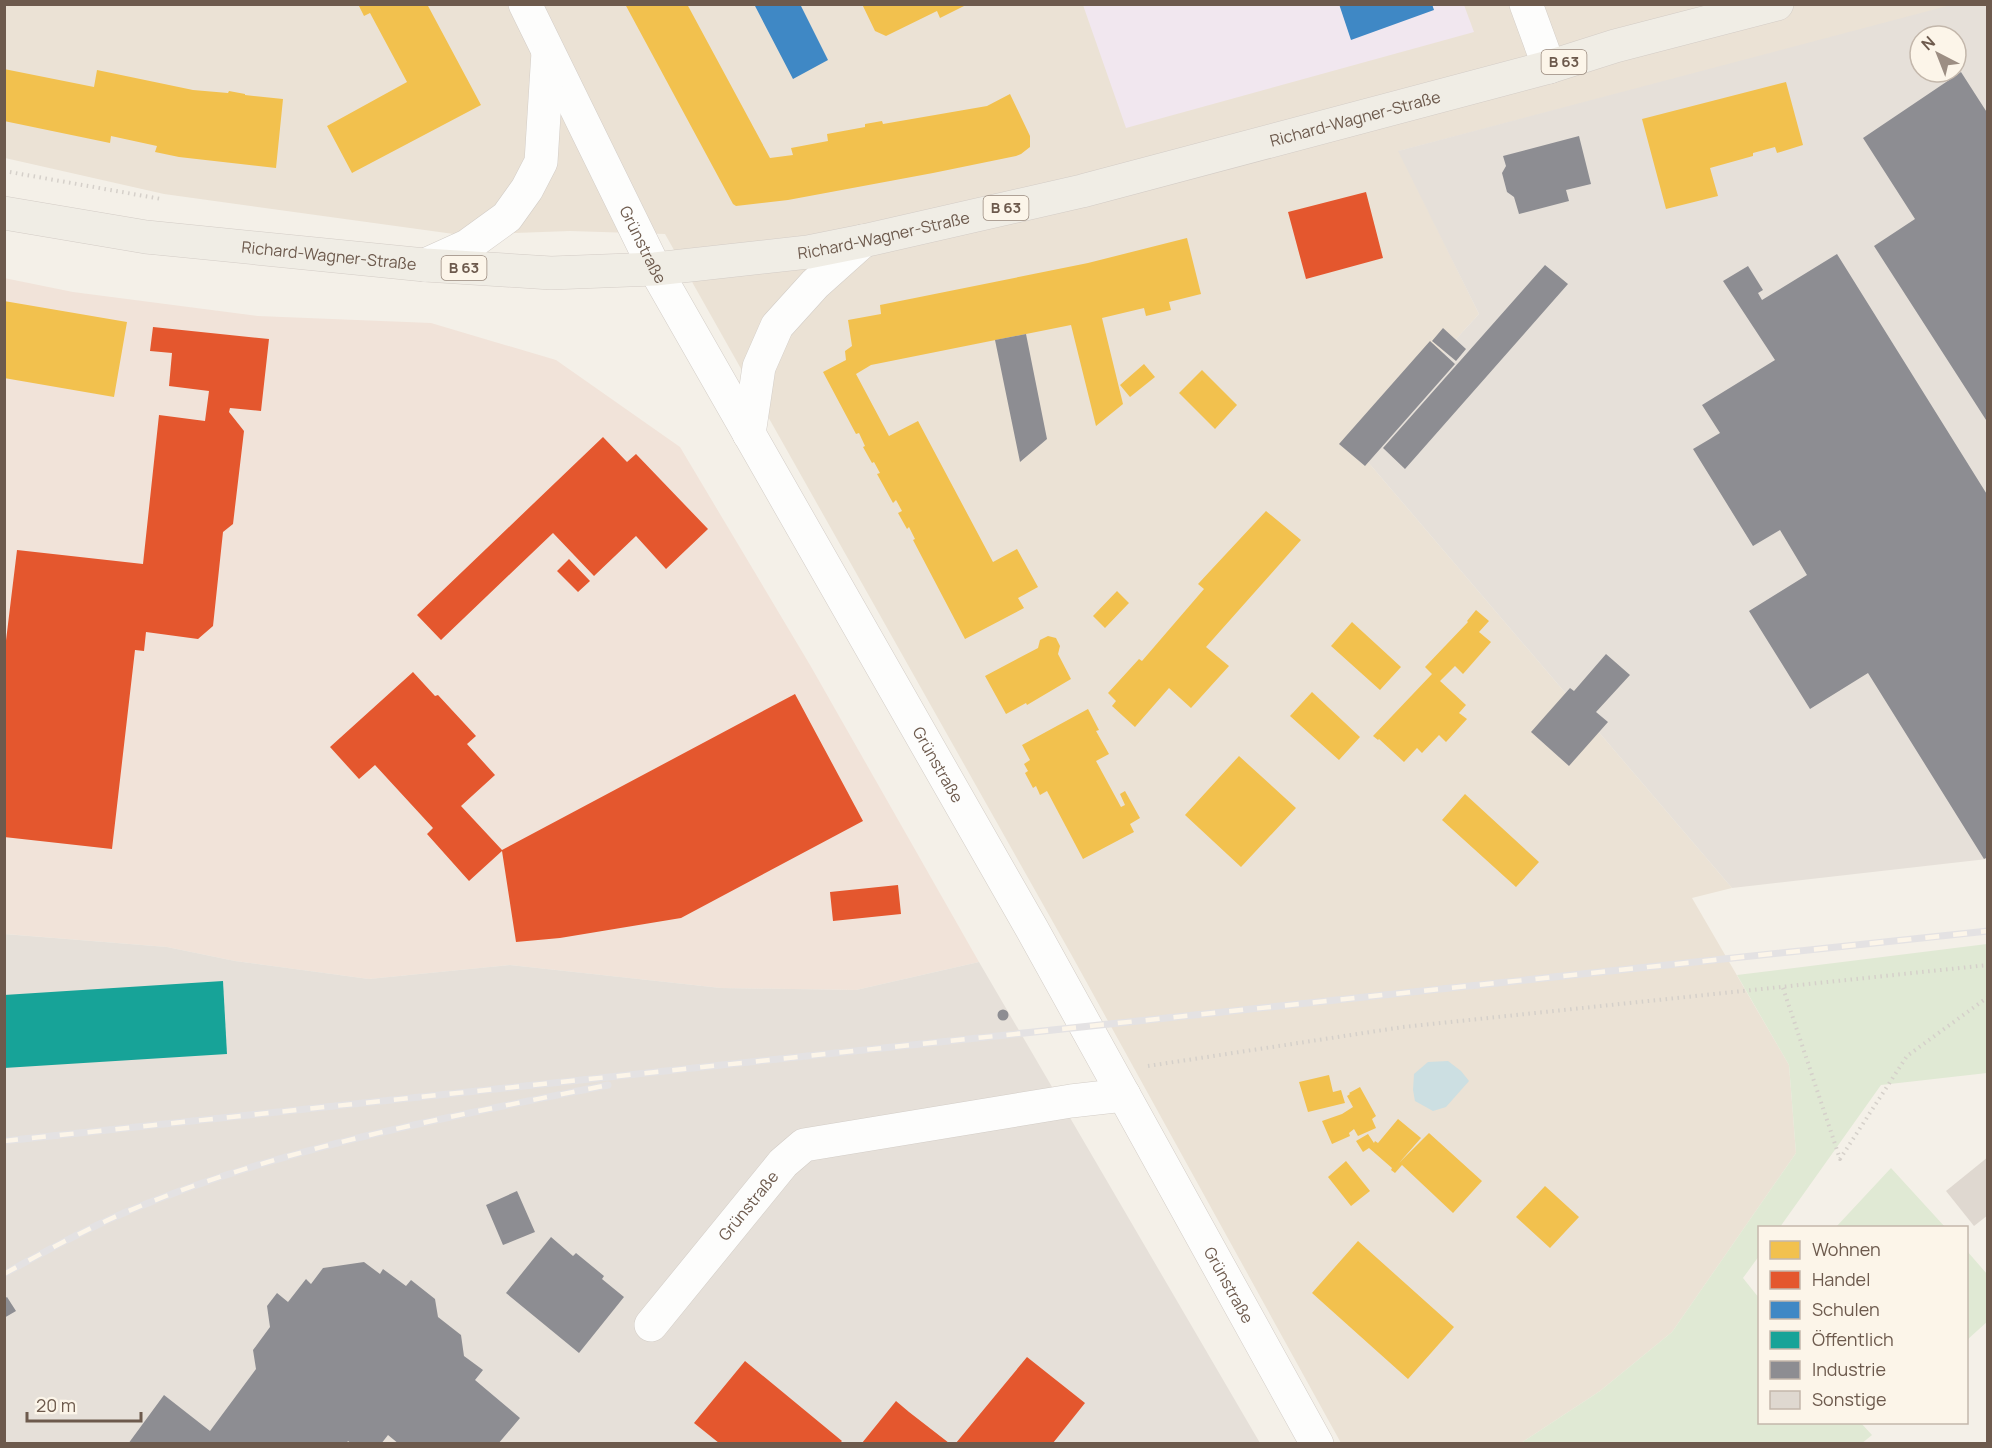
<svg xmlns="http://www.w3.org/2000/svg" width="1992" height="1448" font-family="Manrope,sans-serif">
<rect width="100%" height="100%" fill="#f4f0e8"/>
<path fill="#ebe2d5" d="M5 5H1956L1399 151 1479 314 1356 448 1732 888 1692 898 1789 1065 1796 1153 1672 1332 1600 1391 1521 1443H1341L1071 954 665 234 570 231 461 235 164 194 5 158Z"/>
<path fill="#f1e3d9" d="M4 278 73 292 258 316 431 323 556 360 680 447 810 665 979 962 856 990 721 988 510 965 369 979 235 961 167 947 5 934Z"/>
<path fill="#e6e0d9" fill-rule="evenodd" d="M1951 5H1987V859L1732 888 1356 448 1479 314 1398 151ZM1920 36H1956V72H1920Z
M4 934 167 947 235 961 369 979 510 965 721 988 856 990 979 962 1260 1443H5Z"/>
<path fill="#f1e7ef" d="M1083 5H1464L1474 32 1126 128Z"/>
<path fill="#e0e9d4" d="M1987 944V1073L1881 1085 1780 1227 1760 1228 1759 1256 1743 1278 1759 1298 1760 1422 1861 1423 1872 1435 1861 1444 1521 1443 1600 1391 1672 1332 1796 1153 1789 1065 1737 975Z
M1891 1168 1945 1227H1836Z
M1967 1251 1987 1274 1988 1321 1967 1340Z"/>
<path fill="#ccdfe2" d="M1448 1061 1461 1071 1469 1081 1446 1107 1433 1111 1415 1101 1413 1090 1414 1074 1428 1062Z"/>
<path fill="#f2c14e" d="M358 4H427L481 105 352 173 327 126 407 82 370 13 364 16Z
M625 4H687L770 158 793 155 791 148 828 141 827 134 865 127V124L882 121 883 124 987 106 1010 94 1030 136V147L1021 154 1016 156 933 173 788 200 736 206 733 204Z
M862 4H968L940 18 937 11 886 36 875 31Z
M4 69 94 87 97 70 193 90 228 93 229 91 245 94V95L283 99 276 168 179 157 155 152 157 146 111 136 110 143 4 121Z
M1786 82 1803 145 1777 153 1775 147 1753 153V156L1710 168 1718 196 1666 209 1642 119Z
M1187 238 1201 294 1169 302 1171 310 1146 316 1144 308 1102 318 1123 404 1096 426 1071 325 871 365 856 374 889 436 918 421 993 562 1017 549 1038 587 1018 598 1024 608 965 639 913 540 915 539 909 527 907 529 898 513 902 511 896 500 893 503 877 474 880 473 874 462 872 463 863 447 865 446 859 433 856 434 823 372 846 360 845 351 852 346 848 320 881 314 880 305 1088 263Z
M4 301 127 322 114 397 4 378Z
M1144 364 1155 377 1130 397 1120 385Z
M1202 370 1237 405 1215 429 1179 393Z
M1266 511 1301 540 1206 647 1229 666 1191 708 1169 688 1135 727 1112 706 1116 701 1108 693 1139 659 1142 661 1204 589 1198 584Z
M1117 591 1129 603 1105 628 1093 616Z
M1476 610 1489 621 1479 632 1491 642 1463 674 1455 666 1440 681 1466 705 1459 713 1467 719 1446 742 1439 735 1422 753 1417 748 1404 762 1379 739 1378 740 1373 736 1432 674 1425 667 1468 622 1467 621Z
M1352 622 1401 667 1380 690 1331 646Z
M1048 636 1056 638 1060 646 1058 654 1071 679 1027 705 1026 703 1006 714 985 676 1038 648 1040 640Z
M1312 692 1360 737 1339 760 1290 716Z
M1088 709 1099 730 1096 731 1109 754 1096 761 1121 807 1125 805 1120 794 1125 791 1140 818 1130 824 1134 832 1083 859 1047 791 1040 795 1036 786 1033 788 1025 773 1028 771 1024 764 1030 760 1022 745Z
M1239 756 1296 808 1241 867 1185 815Z
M1465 794 1539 862 1516 887 1442 820Z
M1329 1075 1333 1092 1341 1090 1345 1103 1308 1112 1299 1082Z
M1360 1087 1376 1116 1372 1119 1376 1128 1358 1136 1354 1129 1349 1133 1350 1136 1332 1144 1322 1121 1342 1114 1353 1107 1347 1096 1350 1094 1349 1093Z
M1398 1119 1421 1138 1399 1163 1429 1133 1482 1181 1453 1213 1402 1165 1395 1173 1391 1170 1392 1168 1369 1148 1363 1152 1356 1141 1368 1134 1374 1143 1375 1141 1378 1143Z
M1346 1161 1370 1191 1351 1206 1328 1177Z
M1545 1186 1579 1217 1550 1248 1516 1217Z
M1358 1241 1454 1327 1408 1379 1312 1293Z"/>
<path fill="#e4572e" d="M1366 192 1383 258 1306 279 1288 212Z
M153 327 269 339 261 411 230 408 229 412 244 431 233 524 223 532 213 626 198 639 146 632 144 651 135 650 112 849 4 837V657L17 550 143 564 159 415 205 421 209 391 169 386 172 353 150 351Z
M603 437 627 462 636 454 708 529 666 569 636 536 594 576 553 533 441 640 417 615Z
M569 559 590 581 578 592 557 571Z
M413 672 435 696 438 695 476 736 467 744 495 775 461 806 502 850 795 694 863 821 681 918 560 938 516 942 502 851 469 881 427 834 433 828 375 765 359 779 330 747Z
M898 885 901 914 833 921 830 892Z
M1027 1357 1085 1403 1053 1443H956Z
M745 1361 842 1441 840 1443H719L694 1423Z
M896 1401 909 1412 949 1443H862Z"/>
<path fill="#3f88c5" d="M754 4H800L828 60 793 79Z
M1339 4H1432L1434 10 1351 40Z"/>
<path fill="#17a398" d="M223 981 227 1054 4 1068V995Z"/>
<path fill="#8d8d92" d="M1961 72 1988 114V423L1874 246 1915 219 1863 138Z
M1579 136 1591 184 1566 190 1569 201 1519 214 1514 197 1507 192 1502 173 1506 166 1503 156Z
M1837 254 1988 496V857L1984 859 1868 673 1810 709 1749 611 1807 575 1780 530 1753 546 1693 449 1720 433 1702 405 1775 360 1723 281 1748 266 1763 290 1758 293 1762 300Z
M1545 265 1568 284 1405 469 1383 448Z
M1443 328 1466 349 1456 361 1432 341Z
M1026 334 1047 439 1020 462 995 340Z
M1430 341 1455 364 1365 466 1339 444Z
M1606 654 1630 675 1596 712 1608 722 1569 766 1531 732 1570 688 1574 691Z
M997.5 1015a5.5 5.5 0 1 1 11 0a5.5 5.5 0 1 1-11 0Z
M517 1191 535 1232 503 1245 486 1205Z
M551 1237 573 1256 576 1253 604 1276 602 1279 624 1297 579 1353 506 1293Z
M364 1262 380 1274 383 1269 406 1286 411 1280 435 1299 438 1317 461 1335 464 1356 483 1370 475 1380 520 1418 498 1444H399L388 1435 381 1444H352L348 1441 346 1444H128L164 1395 210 1431 256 1369 253 1350 270 1327 267 1306 277 1293 288 1302 306 1279 311 1284 323 1268Z
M7 1297 16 1311 4 1318V1299Z"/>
<path fill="#dfd8d0" d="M1988 1157V1215L1974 1226 1946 1191Z"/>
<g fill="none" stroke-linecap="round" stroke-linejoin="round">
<g stroke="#d3cdc7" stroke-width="34">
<g id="minor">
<path id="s1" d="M525 4 655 269 1032 929 1317 1444"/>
<path d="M1526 4 1549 67"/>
<path d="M425 265 467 246 507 217 527 189 541 162 548 52"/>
<path d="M749 434 759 367 777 326 815 284 863 241"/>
<path id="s2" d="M651 1325 783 1163 804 1145 1071 1101 1124 1095"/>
</g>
</g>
<g stroke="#d3ccc6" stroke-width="34">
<g id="major">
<path id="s3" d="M4 213 146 237 425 265 551 273 655 269 808 252 863 241 1082 191 1549 67 1615 46 1777 4"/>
</g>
</g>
<path stroke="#d5d0ca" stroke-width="4" stroke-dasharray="1.5 4.5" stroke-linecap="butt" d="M4 171 161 199
M1783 988 1840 1159 1907 1056 1988 997
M1148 1066 1403 1027 1988 965"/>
<use href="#minor" stroke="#fdfdfc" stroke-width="33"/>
<use href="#major" stroke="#f0ede5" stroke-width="33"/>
<g stroke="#e4e2e3" stroke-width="7">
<path id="rail" d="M4 1141 1988 931
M4 1274C44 1252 84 1230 126 1212 277 1148 448 1117 608 1085"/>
</g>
<use href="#rail" stroke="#fcf5e9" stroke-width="4.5" stroke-dasharray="14" stroke-linecap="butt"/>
</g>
<g text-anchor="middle" stroke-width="6" stroke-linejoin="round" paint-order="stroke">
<g fill="#fcf5e9" stroke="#98887c" stroke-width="1.5">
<rect x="1541.5" y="50" width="45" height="24" rx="4.5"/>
<rect x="983.5" y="196" width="45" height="24" rx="4.5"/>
<rect x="441.5" y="256" width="45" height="24" rx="4.5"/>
</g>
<g font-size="15" font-weight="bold" fill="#6d5a4d">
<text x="1564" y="67">B 63</text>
<text x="1006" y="213">B 63</text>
<text x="464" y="273">B 63</text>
</g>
<g font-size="16" fill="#6d5a4d" stroke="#fcf5e9">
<text dy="6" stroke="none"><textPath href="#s3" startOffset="1372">Richard-Wagner-Straße</textPath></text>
<text dy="6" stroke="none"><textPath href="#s3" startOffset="886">Richard-Wagner-Straße</textPath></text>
<text dy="6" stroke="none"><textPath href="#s1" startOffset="268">Grünstraße</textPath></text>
<text dy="6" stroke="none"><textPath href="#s3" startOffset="328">Richard-Wagner-Straße</textPath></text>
<text dy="6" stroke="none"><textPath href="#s1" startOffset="866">Grünstraße</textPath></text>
<text dy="6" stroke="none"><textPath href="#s2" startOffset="154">Grünstraße</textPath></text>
<text dy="6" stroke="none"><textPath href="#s1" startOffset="1462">Grünstraße</textPath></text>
</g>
</g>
<rect width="1992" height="1448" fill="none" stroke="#6d5a4d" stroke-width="12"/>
<rect x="1758" y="1226" width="210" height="198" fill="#fcf5e9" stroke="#c3b7ab" stroke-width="1.5"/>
<rect x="1770" y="1241" width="30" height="18" fill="#f2c14e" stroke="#c3b7ab" stroke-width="1.5"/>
<text x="1812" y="1256" font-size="18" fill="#6d5a4d">Wohnen</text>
<rect x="1770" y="1271" width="30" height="18" fill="#e4572e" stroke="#c3b7ab" stroke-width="1.5"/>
<text x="1812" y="1286" font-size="18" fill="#6d5a4d">Handel</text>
<rect x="1770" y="1301" width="30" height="18" fill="#3f88c5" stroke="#c3b7ab" stroke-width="1.5"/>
<text x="1812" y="1316" font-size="18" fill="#6d5a4d">Schulen</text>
<rect x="1770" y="1331" width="30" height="18" fill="#17a398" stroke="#c3b7ab" stroke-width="1.5"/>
<text x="1812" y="1346" font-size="18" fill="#6d5a4d">Öffentlich</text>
<rect x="1770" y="1361" width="30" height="18" fill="#8d8d92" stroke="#c3b7ab" stroke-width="1.5"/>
<text x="1812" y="1376" font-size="18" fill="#6d5a4d">Industrie</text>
<rect x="1770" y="1391" width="30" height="18" fill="#dfd8d0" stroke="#c3b7ab" stroke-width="1.5"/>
<text x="1812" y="1406" font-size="18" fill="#6d5a4d">Sonstige</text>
<g transform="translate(1938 54) rotate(318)"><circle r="28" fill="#fcf5e9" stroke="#c3b7ab" stroke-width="1.5"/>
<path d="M0-4.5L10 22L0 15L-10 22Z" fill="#9c8e83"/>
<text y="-9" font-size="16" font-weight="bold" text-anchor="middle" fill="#6d5a4d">N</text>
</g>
<path d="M27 1412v9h114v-9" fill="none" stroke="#6d5a4d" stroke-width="3"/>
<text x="36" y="1412" font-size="18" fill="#6d5a4d" stroke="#fcf5e9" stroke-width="4.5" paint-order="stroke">20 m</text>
</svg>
